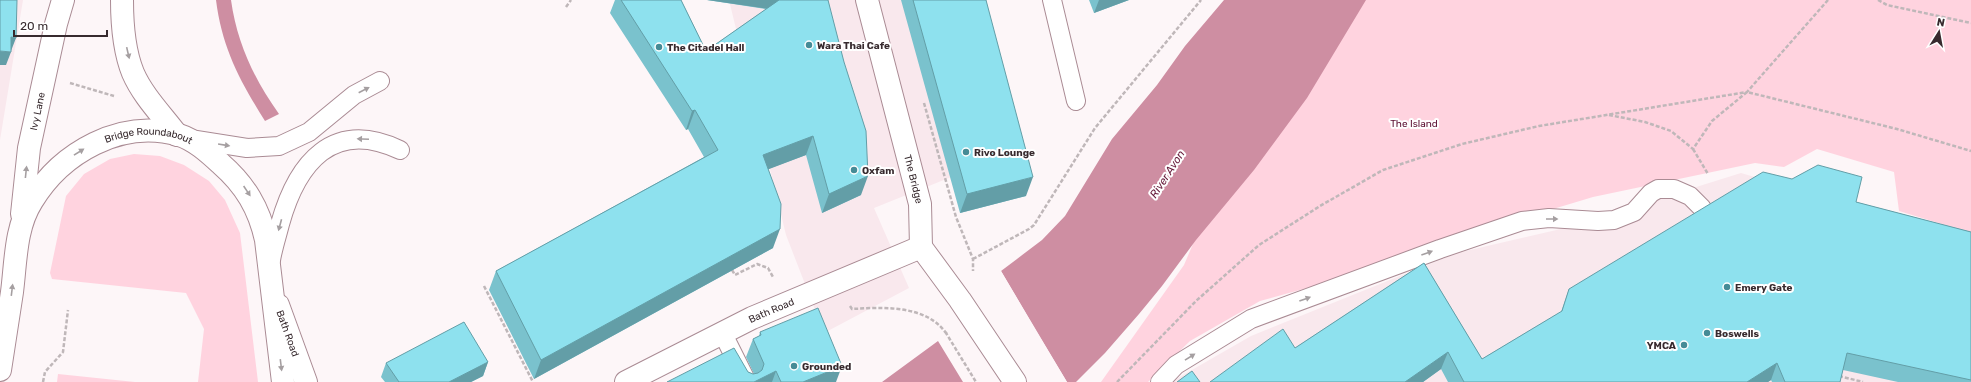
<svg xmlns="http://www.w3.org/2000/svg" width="1971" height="382" font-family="Rubik,sans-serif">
<rect width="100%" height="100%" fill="#fdf6f8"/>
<path fill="#f9e8ed" d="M0 0H23L0 140Z
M729 0H944L986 163 874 208 909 288 824 333 786 235Z
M1741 173 1913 224 1971 382H1171L1251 336 1457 253 1565 228Z"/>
<path fill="#ffd3df" d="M1347 0H1971V233L1899 211 1894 172 1817 149 1784 167 1755 163 1593 197 1470 234 1325 283 1260 301 1190 341 1148 382H1101L1184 265 1207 211Z
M134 154 160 156 184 165 209 181 225 200 240 233 258 382H198L204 329 186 293 52 279 50 273 66 196 84 174 110 159Z
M58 374 135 382H57Z"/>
<path fill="#ce8ea2" d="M216 0H231C237 43 254 79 279 114L265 121C240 81 222 48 216 0Z
M1224 0H1366L1307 98 1254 170 1196 240 1162 286 1139 314 1105 353 1076 382H1067L1001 271 1042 240 1065 216 1112 139 1157 85 1185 46Z
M938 341 963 382H882Z"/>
<path fill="#fdf6f8" d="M1001 271 1035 329 1067 382H1065L1033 330 999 273Z"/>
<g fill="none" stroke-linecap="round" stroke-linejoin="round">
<g stroke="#aa8b94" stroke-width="20">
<path id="lane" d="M1052 0 1076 101
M190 139 247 148 279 146 309 132 354 95 380 81
M271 260C273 248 277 236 280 224 297 163 333 118 400 150
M722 332 747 382
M1160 382 1176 365 1251 319 1440 249 1522 221 1549 218 1598 221 1614 220 1634 212 1651 193 1658 189H1674L1690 196 1702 208"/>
</g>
<g stroke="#aa8b94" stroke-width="24">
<path id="street" d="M921 247 960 300 1015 382"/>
</g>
<g stroke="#aa8b94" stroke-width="24">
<g id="secondary">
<path id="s1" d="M278 305 306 382"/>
<path id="s2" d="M626 382 752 318 921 247 920 204 867 0"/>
</g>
</g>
<g stroke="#aa8b94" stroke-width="24">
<g id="primary">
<path d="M122 0C122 23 124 51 133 73 143 96 162 115 177 135"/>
<path id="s3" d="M22 214 29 148 56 24 63 0"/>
<path id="s4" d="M0 370C4 344 8 318 12 292 16 261 15 228 32 201 61 153 121 118 179 135 195 140 209 153 221 164 245 185 259 208 266 240L283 382"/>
</g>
</g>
<path stroke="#bfb7b9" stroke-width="2.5" stroke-dasharray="4 2" stroke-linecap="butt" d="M1878 0 1887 5 1971 23
M566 7 571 0
M70 83 114 96
M924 103 956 217 973 259V271
M1609 115 1645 122 1671 131 1693 149 1712 121 1747 92 1897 129 1971 151
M1693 149 1708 174
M973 259 1029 229 1034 225 1095 128 1201 0
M732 270 735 275 757 264 768 268 773 277
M484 286 533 382
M850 306 852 309C884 307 926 305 946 333
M947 332 946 333 976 382
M1839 376 1863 382
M43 382 45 372 63 352 68 310
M1117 382 1196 301 1259 245 1320 206 1383 170 1462 144 1539 126 1747 92 1828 0"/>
<use href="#lane" stroke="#fff" stroke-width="18"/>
<use href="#street" stroke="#fff" stroke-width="22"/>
<use href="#secondary" stroke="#fff" stroke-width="22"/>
<use href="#primary" stroke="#fff" stroke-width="22"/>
</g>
<path fill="#7ac2cd" d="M615 0H681L706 51 766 9 707 0H828L861 195 822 213 806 155 768 169 773 248 534 379 489 290 496 271 704 157 688 129 686 130 610 13Z
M901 0H986L1026 196 960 213Z
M1089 0H1129L1094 13Z
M1856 202 1971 232V382H1898L1843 370 1840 382H1772L1771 380 1768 382H1448L1441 369 1423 382H1210L1295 348 1424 263 1482 359 1561 312 1569 289Z
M760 332 836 382H667L748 372 753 374H754L746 357 753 339 759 336Z
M488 362 483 376 471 382H385L381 377 386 363Z"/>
<path fill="#639ea7" d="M707 0H787L783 11Z
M1099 0H1129L1094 13Z
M11 37 16 38 11 51Z
M0 51 11 52 6 65H0Z
M695 110 688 129 686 130 692 111Z
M813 136 806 155 756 174 763 155Z
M868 176 861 195 822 213 829 194Z
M1033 177 1026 196 960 213 967 194Z
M780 229 773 248 534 379 541 360Z
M1448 352 1441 369 1423 382H1405Z
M488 362 483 376 471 382H449Z
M1777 363 1771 380 1768 382H1747Z
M842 366 836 382H803Z
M776 371 772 382H754Z"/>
<path fill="#8ee1ee" stroke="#639ea7" d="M0 0H17L16 38 11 37V52L0 51Z
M621 0H681L706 51 779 0H828L844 62 866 131 868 176 829 194 813 136 763 155 781 204 780 229 541 360 496 271 718 150 695 110 692 111Z
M913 0H986L1033 177 967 194Z
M1818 165 1862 177 1856 202 1971 232V380L1847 353 1840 382H1785L1777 363 1747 382H1464L1448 352 1405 382H1210L1283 329 1295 348 1424 263 1482 359 1562 311 1569 289 1763 172 1792 179Z
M818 308 842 366 803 382H781L776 371 754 382H667L734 348 748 372 753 374 758 373 762 370 764 364 753 339 761 335 760 332Z
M464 322 488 362 449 382H399L386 363Z
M1192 371 1200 382H1177Z"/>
<defs><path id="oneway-solid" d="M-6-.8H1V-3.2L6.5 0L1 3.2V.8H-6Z"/></defs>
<g fill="#a59fa1">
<use href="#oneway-solid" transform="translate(128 53) rotate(77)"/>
<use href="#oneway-solid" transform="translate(364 90) rotate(-27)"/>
<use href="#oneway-solid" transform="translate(363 139) rotate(-178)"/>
<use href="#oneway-solid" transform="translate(224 145) rotate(9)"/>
<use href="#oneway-solid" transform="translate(79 152) rotate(-32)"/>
<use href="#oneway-solid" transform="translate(26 172) rotate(-84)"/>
<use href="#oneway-solid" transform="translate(247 191) rotate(56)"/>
<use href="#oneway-solid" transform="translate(1552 219)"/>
<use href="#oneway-solid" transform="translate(280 225) rotate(105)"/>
<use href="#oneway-solid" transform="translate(1427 253) rotate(-20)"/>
<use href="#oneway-solid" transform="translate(12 290) rotate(-83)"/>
<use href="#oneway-solid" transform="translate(1305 299) rotate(-20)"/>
<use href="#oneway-solid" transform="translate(1190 357) rotate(-32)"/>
<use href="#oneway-solid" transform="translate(281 365) rotate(83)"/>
</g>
<g fill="#458b96" stroke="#fff" stroke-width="1.5">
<circle cx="809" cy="45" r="4"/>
<circle cx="659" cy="47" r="4"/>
<circle cx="966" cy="152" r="4"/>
<circle cx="854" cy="170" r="4"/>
<circle cx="1727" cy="287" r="4"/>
<circle cx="1707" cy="333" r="4"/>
<circle cx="1684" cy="345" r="4"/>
<circle cx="794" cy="366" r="4"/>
</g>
<g text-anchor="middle" stroke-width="4" stroke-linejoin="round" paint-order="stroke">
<g font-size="10" font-weight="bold" fill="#372a2e" stroke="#fff" text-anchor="start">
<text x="817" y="49">Wara Thai Cafe</text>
<text x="667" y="51">The Citadel Hall</text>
<text x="974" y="156">Rivo Lounge</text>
<text x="862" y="174">Oxfam</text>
<text x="1735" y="291">Emery Gate</text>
<text x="1715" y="337">Boswells</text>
<text x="1676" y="349" text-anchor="end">YMCA</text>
<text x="802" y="370">Grounded</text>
</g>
<g font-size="10" fill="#372a2e" stroke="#fff">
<text dy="4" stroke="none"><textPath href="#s3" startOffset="104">Ivy Lane</textPath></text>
<text dy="4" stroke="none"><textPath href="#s4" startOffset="315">Bridge Roundabout</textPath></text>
<text transform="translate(914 179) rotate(76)" y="4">The Bridge</text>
<text dy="4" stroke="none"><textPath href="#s2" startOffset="162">Bath Road</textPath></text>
<text dy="4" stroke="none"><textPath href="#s1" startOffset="30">Bath Road</textPath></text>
</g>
<g font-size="10" fill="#5a0d30" stroke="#fff">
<text x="1414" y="127">The Island</text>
</g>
<g font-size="11" font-style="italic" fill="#651939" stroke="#fff">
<text transform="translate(1167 174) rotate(-57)" y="4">River Avon</text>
</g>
</g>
<g transform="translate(1939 32) rotate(11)" stroke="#ffffff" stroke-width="3" paint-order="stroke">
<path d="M0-3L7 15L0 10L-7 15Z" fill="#372a2e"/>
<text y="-6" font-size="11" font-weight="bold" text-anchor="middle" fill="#372a2e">N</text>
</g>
<path d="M14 30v6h93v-6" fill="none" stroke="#372a2e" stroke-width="2"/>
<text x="20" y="30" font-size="12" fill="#372a2e" stroke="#ffffff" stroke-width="3" paint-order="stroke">20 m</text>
</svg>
